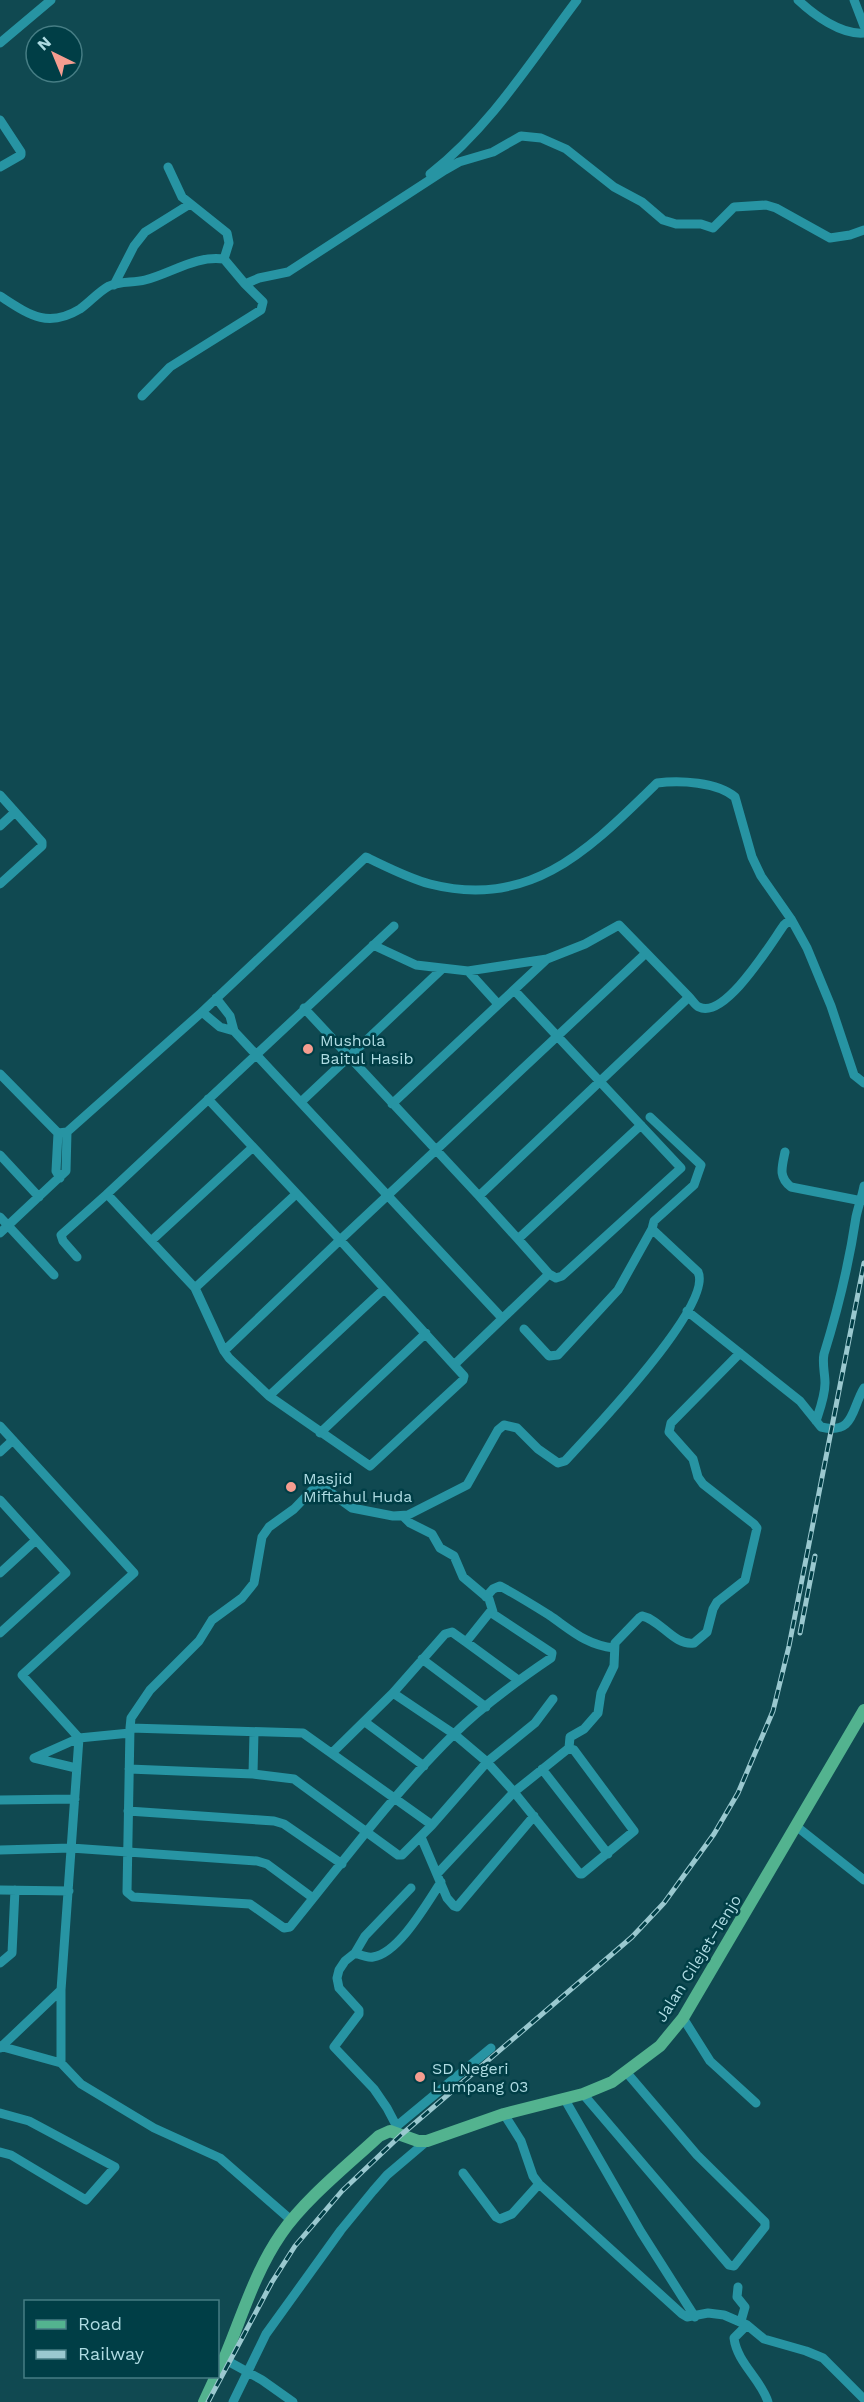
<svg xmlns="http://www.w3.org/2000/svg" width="864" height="2402" font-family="'Work Sans',sans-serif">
<rect width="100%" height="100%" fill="#104951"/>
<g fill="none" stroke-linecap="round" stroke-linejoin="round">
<path stroke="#2794a3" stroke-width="9" d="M798 0C814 15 841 35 864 33
M854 0 864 26
M0 43 51 0
M0 120 21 152V155L0 167
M168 167 182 197 227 233 229 243 224 259
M430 174C491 126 531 61 577 0
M114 285 134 246 145 232 190 204
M0 296C28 314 47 329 80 309 90 302 98 292 109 286 120 281 133 283 145 280 172 273 196 255 224 259L245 284 259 278 288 272 445 170 459 162 493 152 521 136 541 138 566 149 614 187 642 202 663 220 676 224H701L713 228 734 207 766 205 776 208 830 238 850 235 864 230
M142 396 170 367 261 310 263 302 245 284
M0 795 42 842V846L0 884
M0 826 15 812
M468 971 498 1004
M514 990 681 1168 562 1276 556 1278 549 1274
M689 997C692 1000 696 1006 699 1007 725 1020 771 943 784 925L791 919
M216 998 230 1016 234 1031 502 1318
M304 1008 479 1196 689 997 619 925 585 944 547 959 468 971 416 965 373 945
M202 1012 220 1027 234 1031
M0 1074 58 1133 56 1171 60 1178
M208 1099 340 1240 646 953
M302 1101 441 970
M392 1104 547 959
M58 1133 67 1132 202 1012 366 857C387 867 408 878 430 884 532 910 590 848 657 783 680 780 717 782 735 797L752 857 761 876 791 919 807 948 831 1006 854 1075 864 1083
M785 1152C782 1167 778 1177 791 1187L862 1201
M0 1155 39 1197
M107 1194 195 1288 224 1351 229 1358 269 1396 370 1466 463 1380 464 1376 340 1240 224 1351
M479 1196 518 1239 641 1125
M0 1217 54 1275
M0 1233 66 1171 67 1132
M151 1241 252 1148
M77 1257 63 1241 61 1235 107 1194 394 926
M195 1288 295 1195
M687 1311 800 1401 821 1427C855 1435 851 1409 864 1388
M524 1329 549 1356 558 1355 618 1290 652 1229
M455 1364 549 1274 518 1239
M269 1396 384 1289
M816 1421C820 1409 825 1396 825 1383 825 1373 822 1364 824 1354 838 1309 849 1264 856 1217 858 1207 862 1197 864 1186
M0 1426 134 1573 22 1675 79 1738 34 1758
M320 1433 426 1333
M0 1452 13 1440
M0 1500 66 1573 0 1633
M403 1516 410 1523 432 1534 440 1548 454 1556 463 1577 489 1599 493 1612
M0 1573 36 1540
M486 1597 493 1589 500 1586C517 1595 533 1605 549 1615 571 1630 586 1645 614 1648
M466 1642 518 1680
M422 1659 486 1707
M393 1693 454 1734 487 1762 514 1792 580 1874H582L634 1831 574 1750 569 1748 514 1792 437 1874
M365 1722 424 1766
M130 1728 131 1718 150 1690 199 1641 212 1620 242 1598 254 1583 262 1537 269 1527 294 1509 316 1486 323 1487 352 1508 393 1516 408 1515 467 1485 498 1430 504 1425 517 1428 538 1449 558 1463 565 1461C589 1435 714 1305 698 1272L652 1229 654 1221 694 1185 701 1165 650 1117
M569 1748 570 1737 584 1729 598 1713 601 1693 614 1666 615 1643 639 1618 642 1616C661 1620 674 1646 694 1643L707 1632 713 1609 717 1602 745 1580 757 1528 754 1524 703 1484 698 1477 693 1459 669 1432 671 1423 740 1353
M332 1753 393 1693 445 1634 452 1632 466 1642 490 1612 552 1653 551 1658C517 1681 482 1706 453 1735 393 1794 343 1862 290 1927L284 1928 250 1904 133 1897 127 1892 130 1728 303 1733 432 1825
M34 1758 76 1768
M129 1769 253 1774 294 1779 398 1855H402L432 1825 487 1762 535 1723 553 1699
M542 1769 608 1854
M253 1774 254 1732
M0 1800 75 1799
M128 1811 274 1821 284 1824 342 1864
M796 1826 864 1880
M421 1837 447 1898 454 1906 457 1907 534 1816
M0 1850 71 1848 257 1861 267 1864 313 1898
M0 1890 69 1891
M355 1953C361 1955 367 1958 373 1957 399 1953 427 1903 441 1882
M0 1963 12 1953 15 1890
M683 2018 710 2061 756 2103
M0 2046 61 2063 81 2084 154 2128 220 2158 291 2220
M0 2048 61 1990
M61 2063V1990L79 1738 130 1733
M583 2094 729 2265 734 2266 765 2227V2222L697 2155 627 2073
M564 2098 641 2232 695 2317
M0 2113 29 2121 115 2167 86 2200 11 2155 0 2152
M504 2114 521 2141 533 2176 539 2184 682 2314 687 2317 708 2313 724 2315 747 2325 764 2339 806 2351 823 2358 864 2399
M397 2127 387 2108 374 2089 334 2047 359 2014V2010L339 1988 337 1978 339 1970 345 1961 355 1953 365 1936 411 1888
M392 2130 491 2048
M463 2173 496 2217 500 2219 512 2214 539 2184
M738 2287 737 2297 745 2307 741 2321
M747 2325 734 2338C737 2363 761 2379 768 2402
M224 2359 262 2380 293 2402
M233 2402 266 2334 341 2230 373 2191 387 2175 427 2141"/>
<path stroke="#53b38f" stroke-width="12" d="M218 2373C239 2327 252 2276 281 2234 305 2199 348 2165 379 2136L390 2131 418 2141H427L504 2114 583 2094 612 2082 660 2046 683 2018 864 1710
M204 2402 216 2376"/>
<g stroke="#9ac8cf" stroke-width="5">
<path id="rail" d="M800 1633 815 1556
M208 2402 272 2282 295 2246 342 2191 401 2135 632 1937 664 1903 714 1834 738 1793 773 1711 789 1646 864 1263"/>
</g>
<use href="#rail" stroke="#003e46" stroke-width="3" stroke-dasharray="9" stroke-linecap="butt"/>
</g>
<g fill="#f59d90" stroke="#003e46" stroke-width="2">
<circle cx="308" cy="1049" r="6"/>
<circle cx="291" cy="1487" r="6"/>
<circle cx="420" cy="2077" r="6"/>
</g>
<g text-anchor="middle" stroke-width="5" stroke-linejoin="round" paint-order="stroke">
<g font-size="16" fill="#aedbe2" stroke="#003e46" text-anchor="start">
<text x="320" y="1046">Mushola<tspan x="320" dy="18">Baitul Hasib</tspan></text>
<text x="303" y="1484">Masjid<tspan x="303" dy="18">Miftahul Huda</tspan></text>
<text x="432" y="2074">SD Negeri<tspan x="432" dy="18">Lumpang 03</tspan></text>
</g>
<g font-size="16" fill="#aedbe2" stroke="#003e46">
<text transform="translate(698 1958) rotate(-58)" y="6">Jalan Cilejet–Tenjo</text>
</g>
</g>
<rect x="24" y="2300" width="195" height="78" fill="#003e46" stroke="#467d84" stroke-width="1.5"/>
<rect x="36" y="2320" width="30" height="9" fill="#53b38f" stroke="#467d84" stroke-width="1.5"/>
<text x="78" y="2330" font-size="18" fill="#aedbe2">Road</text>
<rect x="36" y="2350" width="30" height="9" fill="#9ac8cf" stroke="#467d84" stroke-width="1.5"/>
<text x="78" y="2360" font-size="18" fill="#aedbe2">Railway</text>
<g transform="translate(54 54) rotate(317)"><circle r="28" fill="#003e46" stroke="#467d84" stroke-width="1.5"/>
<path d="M0-4.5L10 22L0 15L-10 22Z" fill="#f59d90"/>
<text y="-9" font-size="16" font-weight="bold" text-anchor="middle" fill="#aedbe2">N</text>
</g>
</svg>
